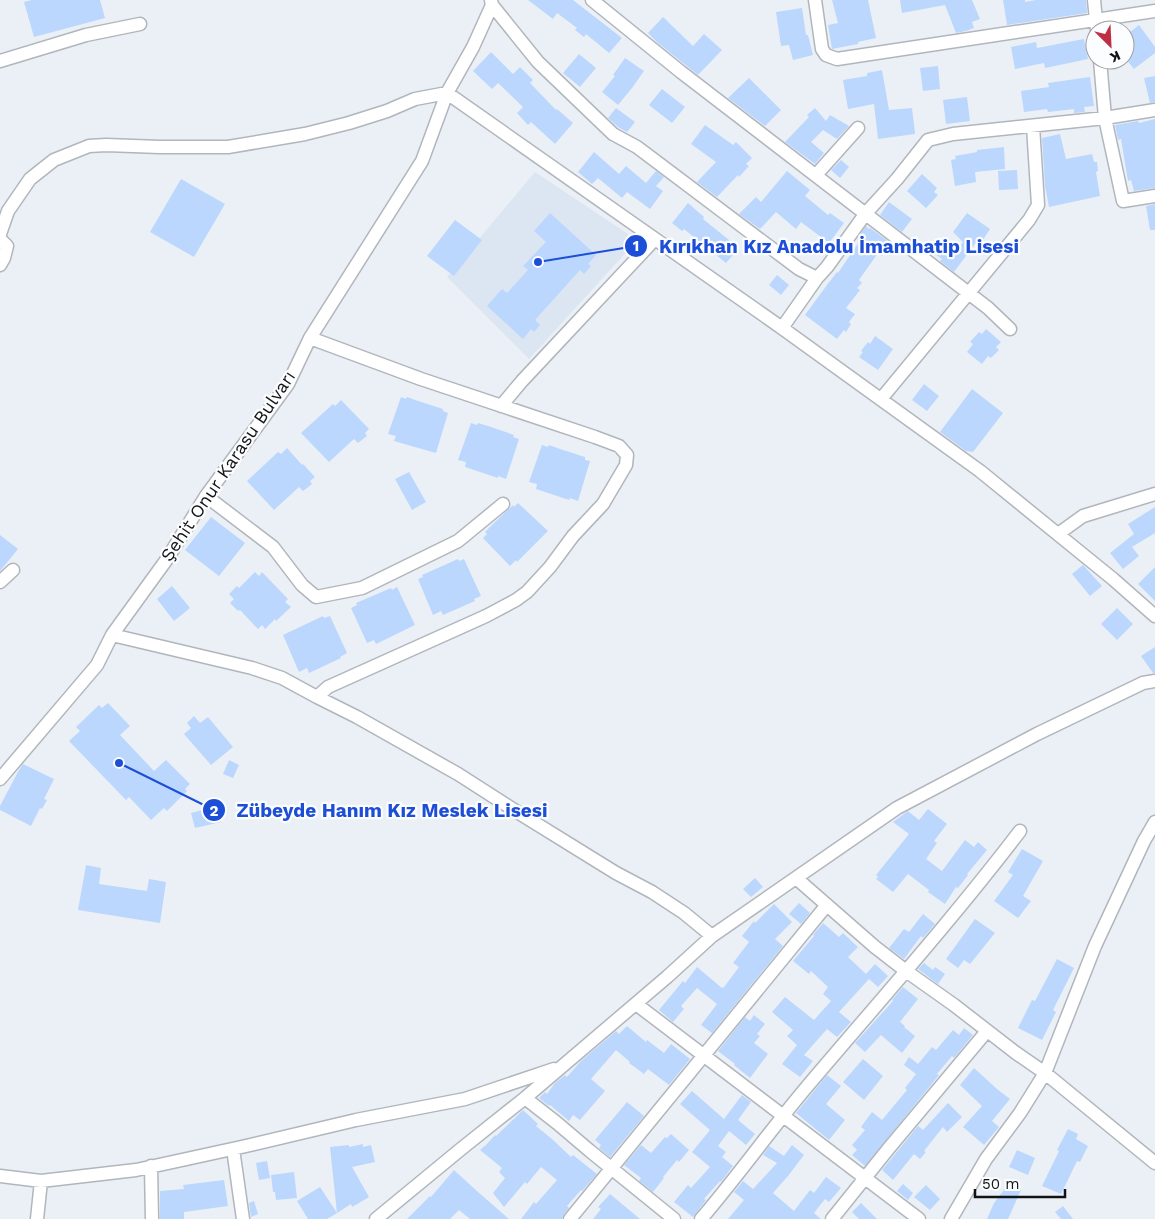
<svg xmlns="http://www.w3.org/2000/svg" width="1155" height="1219" font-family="'Work Sans',sans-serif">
<rect width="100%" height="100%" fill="#ebf0f6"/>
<path fill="#dce5f2" d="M535 172 628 234 631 247 529 359 447 277Z"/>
<path fill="#bbd7fd" d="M32 0H100L105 18 34 37 24 2Z
M528 0H573L622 38 609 53 586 34 584 37 575 30 577 28 557 13 553 19Z
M832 0H868L876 38 858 42V44L832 49 828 25 838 23Z
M900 0H972L980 19 972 22 974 28 966 31 956 33 945 5 902 13Z
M1003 0H1025V2L1036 0H1086L1087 13 1007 25Z
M802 8 806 35H808L813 55 793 60 789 45 781 46 776 12Z
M663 17 693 46 704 34 722 50 698 75 658 43 648 33Z
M1139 25 1155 47V53L1134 69 1125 58V36Z
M1084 39 1088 59 1045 68 1044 63 1015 69 1011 47 1036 42 1037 48Z
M491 52 513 74 520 67 533 80 530 83 556 110 557 109 573 123 555 144 531 122 528 125 517 113 523 107 498 83 492 89 473 71Z
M579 54 596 68 580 87 563 73Z
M625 58 644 71 632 88 618 105 602 92 615 76 613 75Z
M938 66 940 89 923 91 920 68Z
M882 70 889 110 912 108 915 134 878 139 874 104 848 109 843 80 867 76V73Z
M1155 76V102L1150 103 1144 78Z
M1090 77 1094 106 1084 107 1085 112 1074 113V109L1048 112 1047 109 1024 112 1021 91 1049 87 1048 83Z
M749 78 781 110 765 126 728 98Z
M662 89 685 107 672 123 649 105Z
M967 97 970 121 946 124 943 100Z
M616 108 635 122 627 132 618 127 608 118Z
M815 108 826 121 830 115 849 126 837 139 823 130 811 142 824 153 815 164 785 142 809 117 807 115Z
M1155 119V188L1134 191 1131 180 1128 181 1121 139 1118 140 1115 125 1138 121 1139 123Z
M705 125 733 145 736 142 752 158 746 164 749 166 739 177 738 175 717 197 697 182 716 162 691 144Z
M1060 134 1066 159 1092 154 1094 162H1097L1098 171 1096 172 1100 196 1049 207 1045 186 1042 138Z
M1004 147 1005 169 975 172 976 182 955 186 951 160 956 159 955 156 977 152V150Z
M594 152 619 174 626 166 646 183 656 171 664 177 656 186 663 191 650 209 627 192 622 198 598 178 592 184 578 172Z
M841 160 849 167 840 178 831 170Z
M1017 170 1018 189 999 190 998 171Z
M787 171 810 190 805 196 828 215 830 213 844 223 829 243 801 222 796 229 776 212 760 229 739 214 756 197 761 202Z
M922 174 937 188 934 192 938 195 926 208 907 191Z
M181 179 225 204 194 257 150 232Z
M889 202 912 219 902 232 880 215Z
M688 203 704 217 703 219 739 248 726 263 684 229 682 231 672 223Z
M1155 204V230H1150L1146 206Z
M550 213 596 255 588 264 591 266 584 274 580 270 535 320 540 325 534 332 531 329 523 339 487 306 502 289 507 293 528 270 523 266 546 242 534 231Z
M967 213 990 229 981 243 977 241 954 272 940 261 942 259 934 253 942 241 956 251 963 242 953 232Z
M455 220 482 240 454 276 427 256Z
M866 226 869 229 870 228 892 244 882 256 878 253 859 280 862 283 857 288 860 290 846 308 855 314 849 322 851 324 846 332 844 330 837 339 805 315 827 285 837 272 838 273 861 239 858 237Z
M777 275 789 285 781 295 769 285Z
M986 329 1001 342 996 347 999 350 991 358 988 356 982 364 967 352 973 344 970 342 979 332 982 334Z
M875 336 893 349 878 370 859 357 863 352 861 351 868 342 870 344Z
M924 384 939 396 927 411 912 400Z
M972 389 1003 413 973 452 966 451 940 432Z
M401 397 406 399 407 397 418 401 443 409V411L448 413 436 453 394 441 396 436 388 434Z
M341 400 369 429 365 433 367 436 358 443 354 439 329 462 301 433 333 404 335 406Z
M471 423 477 425 478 423 488 426 514 435 513 437 519 439 506 479 498 476V478L465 467 466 462 458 460Z
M542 445 548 447 549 445 560 449 585 457V460L590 461 578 501 570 498 569 500 536 489 537 484 529 482Z
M287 448 302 465 303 464 315 477 310 481 312 484 303 491 299 487 274 510 247 481 278 452 281 454Z
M409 472 426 502 412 510 395 479Z
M518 503 548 531 517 562 516 560 510 566 483 538 487 534 485 532 493 524 513 505 514 507Z
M1155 507V533L1132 547 1139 556 1123 569 1110 553 1134 534 1128 524Z
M211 517 245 543 219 576 185 550Z
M0 535 18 549 0 571Z
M458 559 459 561 464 559 481 596 474 599 475 601 443 615 441 611 433 615 418 579 423 577 422 575Z
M1083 565 1102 586 1090 596 1072 574Z
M1155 567V601L1138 584Z
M255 572 259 576 262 572 288 599 285 602 291 607 276 621 275 619 265 629 262 625 258 629 240 610 238 611 230 603 234 599 229 594 237 586 239 588Z
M172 586 190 608 174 621 157 599Z
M397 587 415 625 376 644 374 640 367 643 351 608 357 605 356 603 391 588 392 590Z
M1117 608 1133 624 1117 640 1101 624Z
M323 616 324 618 330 616 347 653 340 657 341 658 309 673 307 668 299 672 283 635Z
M1155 647V673H1153L1141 656Z
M108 703 130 726 120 735 154 771 166 760 190 784 185 789 187 791 167 811 164 808 151 820 129 797 126 800 69 741 80 731 76 727 99 705 102 708Z
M194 716 200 723 208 717 233 747 211 765 184 734 191 728 187 723Z
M229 760 239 765 233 778 223 774Z
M23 764 54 779 44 799 47 800 42 809 40 808 31 826 0 810V806L19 770Z
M217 806 221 822 195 828 191 813Z
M928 809 947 824 934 841 937 843 926 859 942 871 965 840 974 847 978 842 987 850 967 874 968 875 958 888 956 887 945 904 928 892 929 890 908 874 893 892 876 879 878 877 876 875 909 834 893 822 908 811 919 820Z
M1022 849 1043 861 1023 896 1031 901 1018 918 994 901 1013 875 1008 872Z
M86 865 101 868 99 884 147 891 149 879 166 882 160 923 78 910Z
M755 878 763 887 751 897 743 889Z
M799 903 810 913 801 924 789 914Z
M774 904 792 922 775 939 783 946 712 1033 701 1025 717 1004 697 988 681 1006 684 1009 673 1022 659 1010 683 981 685 983 697 967 722 988 724 987 739 967 733 963 749 942 742 936 754 921 755 923Z
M923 914 935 924 923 938 921 936 904 959 889 948 904 929 909 932Z
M975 919 995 933 970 964 964 960 958 968 946 959Z
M823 923 839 937 843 933 858 947 848 957 866 974 875 964 888 976 878 987 869 979 839 1012 851 1022 837 1037 827 1029 804 1055 813 1061 800 1077 782 1064 797 1045 787 1036 793 1030 772 1012 785 997 814 1020 831 1001 823 994 828 987 811 971 809 974 793 961 814 936 813 935Z
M1057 959 1074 968 1053 1010 1056 1012 1042 1040 1018 1028 1032 1000 1035 1001Z
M924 963 933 970 935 967 945 974 938 984 918 969Z
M903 987 918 999 900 1022 905 1026 904 1027 915 1036 902 1053 881 1035 865 1052 855 1043 893 1001 892 1000Z
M754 1015 765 1024 757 1034 760 1036 754 1043 768 1054 750 1078 734 1065 735 1064 718 1051 745 1017 750 1021Z
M627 1026 646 1042 647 1040 664 1053 671 1044 690 1059 669 1085 648 1069 644 1074 629 1063 630 1062 616 1050 591 1079 605 1091 580 1120 573 1115 569 1121 550 1105 549 1106 539 1098 545 1092 547 1094 555 1083 565 1075 567 1077 581 1061 616 1031 619 1034Z
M964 1028 973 1035 954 1058 952 1056 937 1074 939 1075 865 1166 852 1155 857 1150 852 1145 865 1130 861 1127 872 1112 882 1120 907 1090 905 1088 916 1074 904 1065 909 1057 918 1064 932 1047 936 1050 953 1030 959 1035Z
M863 1059 883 1076 864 1100 843 1082Z
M974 1068 997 1089 1010 1099 992 1121 999 1127 984 1145 963 1127 982 1106 960 1085Z
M827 1075 841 1086 826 1104 845 1120 829 1140 796 1113Z
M692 1091 724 1119 742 1095 751 1102 738 1120 755 1134 746 1145 729 1131 718 1146 726 1152 722 1157 733 1166 721 1182 720 1181 704 1199 706 1200 693 1217 674 1202 688 1185 691 1188 710 1167 692 1152 710 1130 680 1104Z
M627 1102 644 1116 610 1157 599 1148 601 1145 595 1140Z
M948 1103 962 1117 947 1132 943 1127 924 1151 926 1152 920 1159 914 1154 893 1180 882 1170 918 1126 923 1130Z
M523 1110 538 1124 536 1126 552 1139 571 1157 573 1155 597 1174 582 1191 581 1190 567 1206 569 1208 564 1214 562 1219H521L534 1202 536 1204 557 1180 541 1167 527 1184 525 1182 504 1207 493 1193 505 1178 499 1172 502 1168 480 1150 487 1144 495 1135 496 1136Z
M1068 1129 1078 1134 1076 1139 1088 1146 1080 1162 1077 1161 1061 1194 1042 1186 1059 1151 1057 1150Z
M671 1134 689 1150 679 1162 677 1160 663 1177 664 1178 653 1192 639 1181 641 1178 624 1165 641 1145 651 1153 665 1137 667 1138Z
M363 1144V1147L371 1145 375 1162 352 1167 369 1197 352 1207 351 1204 337 1213 330 1147 349 1145V1147Z
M792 1145 804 1155 788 1176 773 1193 794 1211 810 1190 814 1193 826 1177 841 1188 829 1202 825 1199 814 1213 821 1219H728L744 1200 734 1192 743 1181 753 1189 777 1163 763 1155 769 1146 784 1156Z
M1017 1150 1035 1158 1028 1175 1009 1167Z
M267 1161 270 1178 259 1180 256 1163Z
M454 1170 478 1192 509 1219H470L459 1210 450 1219H407L430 1196 431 1197Z
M294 1172 297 1198 276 1200 275 1192H273L271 1175Z
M224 1180 228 1206 184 1212V1219H160V1191L184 1189 183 1185Z
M1010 1182 1021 1190 1008 1219H987L994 1203Z
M903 1184 913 1193 908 1200 897 1191Z
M926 1185 940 1199 930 1210 914 1197Z
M320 1187 337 1213 327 1219H308L297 1201Z
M610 1194 640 1219H593L601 1209 598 1207Z
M254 1201 258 1214 251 1217 249 1203Z
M861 1203 877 1219H859L852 1212Z
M1063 1206 1073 1219H1061L1055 1212Z"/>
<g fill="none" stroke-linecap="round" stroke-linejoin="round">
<g stroke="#b1b6bc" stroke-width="15">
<path id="minor" d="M592 0 681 72 988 308 1010 329
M815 0 822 49 826 55 837 59 1155 11
M1094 0 1097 30
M492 5 538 62 613 134 637 147 799 269 817 278
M1100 60 1105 118 1123 201 1155 196
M0 61 86 35 140 24
M816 175 858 128
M0 234 8 211 30 179 54 160 89 146 106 145 160 147H228L305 134 349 123 387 111 415 99 447 93 782 328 980 471 1113 579 1155 616
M0 239 7 246 4 258 0 265
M782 328 817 278 827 267 866 213 897 179 928 140 953 134 1105 118 1155 110
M310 338 421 379 595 437 619 446 627 455 626 465 603 504 573 536 550 567 527 592 516 600 486 616 328 687 317 697
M881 399 1029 220 1038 205 1033 126
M501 406 522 381 655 239
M206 496 273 547 302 585 316 597 362 588 458 541 503 504
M1058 534 1083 516 1155 494
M0 582 13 570
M112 635 252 668 282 678 317 697 357 717 458 774 511 808 616 873 652 892 684 913 712 936
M0 779 97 665 112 635 167 559 206 496 288 384 310 338 422 161 447 93 473 47 492 5 491 0
M796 878 875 947 906 971 954 1005 1016 1053 1045 1073 1155 1163
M636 1004 919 1219
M525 1098 557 1123 590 1151 674 1219
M233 1149 243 1219
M151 1166 152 1219
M0 1176 41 1181 136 1170 246 1146 356 1120 465 1099 554 1069
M37 1219 41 1181
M376 1219 461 1149 525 1098 667 977 712 936 897 808 1037 734 1143 683 1155 681
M570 1219 826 906
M701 1219C737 1177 769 1132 805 1089 877 1004 952 920 1020 831
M832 1219 889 1148 987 1031
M951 1219 986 1159 1020 1113 1045 1073 1095 946 1144 841 1155 822"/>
</g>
<use href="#minor" stroke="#fff" stroke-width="12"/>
</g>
<g text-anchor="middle" stroke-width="4.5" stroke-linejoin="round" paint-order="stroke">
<g font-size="18" fill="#111315" stroke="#fcfdfe">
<text transform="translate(228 466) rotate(-56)" y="6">Şehit Onur Karasu Bulvarı</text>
</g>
</g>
<path fill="none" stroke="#1d4ed8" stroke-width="2" d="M538 262L636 246M119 763L214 810"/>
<g fill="#1d4ed8" stroke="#fcfdfe" stroke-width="2">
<circle cx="538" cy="262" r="5"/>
<circle cx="119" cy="763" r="5"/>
<circle cx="636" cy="246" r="12"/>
<circle cx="214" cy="810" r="12"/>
</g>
<g font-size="15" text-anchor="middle" font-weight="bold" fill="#fff">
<text x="636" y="251">1</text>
<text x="214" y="816">2</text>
</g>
<g font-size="19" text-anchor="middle" font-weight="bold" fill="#1d4ed8" stroke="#fcfdfe" stroke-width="4.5" stroke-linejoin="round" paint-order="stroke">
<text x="839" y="253">Kırıkhan Kız Anadolu İmamhatip Lisesi</text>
<text x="392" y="817">Zübeyde Hanım Kız Meslek Lisesi</text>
</g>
<g transform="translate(1110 45) rotate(156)"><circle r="24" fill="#fcfdfe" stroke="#9e9fa1"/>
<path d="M0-4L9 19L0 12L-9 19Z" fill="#bf2e43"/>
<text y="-8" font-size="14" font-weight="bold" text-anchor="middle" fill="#111315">K</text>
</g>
<path d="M975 1189v8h90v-8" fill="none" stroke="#111315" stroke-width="2.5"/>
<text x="982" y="1189" font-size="15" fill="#111315" stroke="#fcfdfe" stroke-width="4" paint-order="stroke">50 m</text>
</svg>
